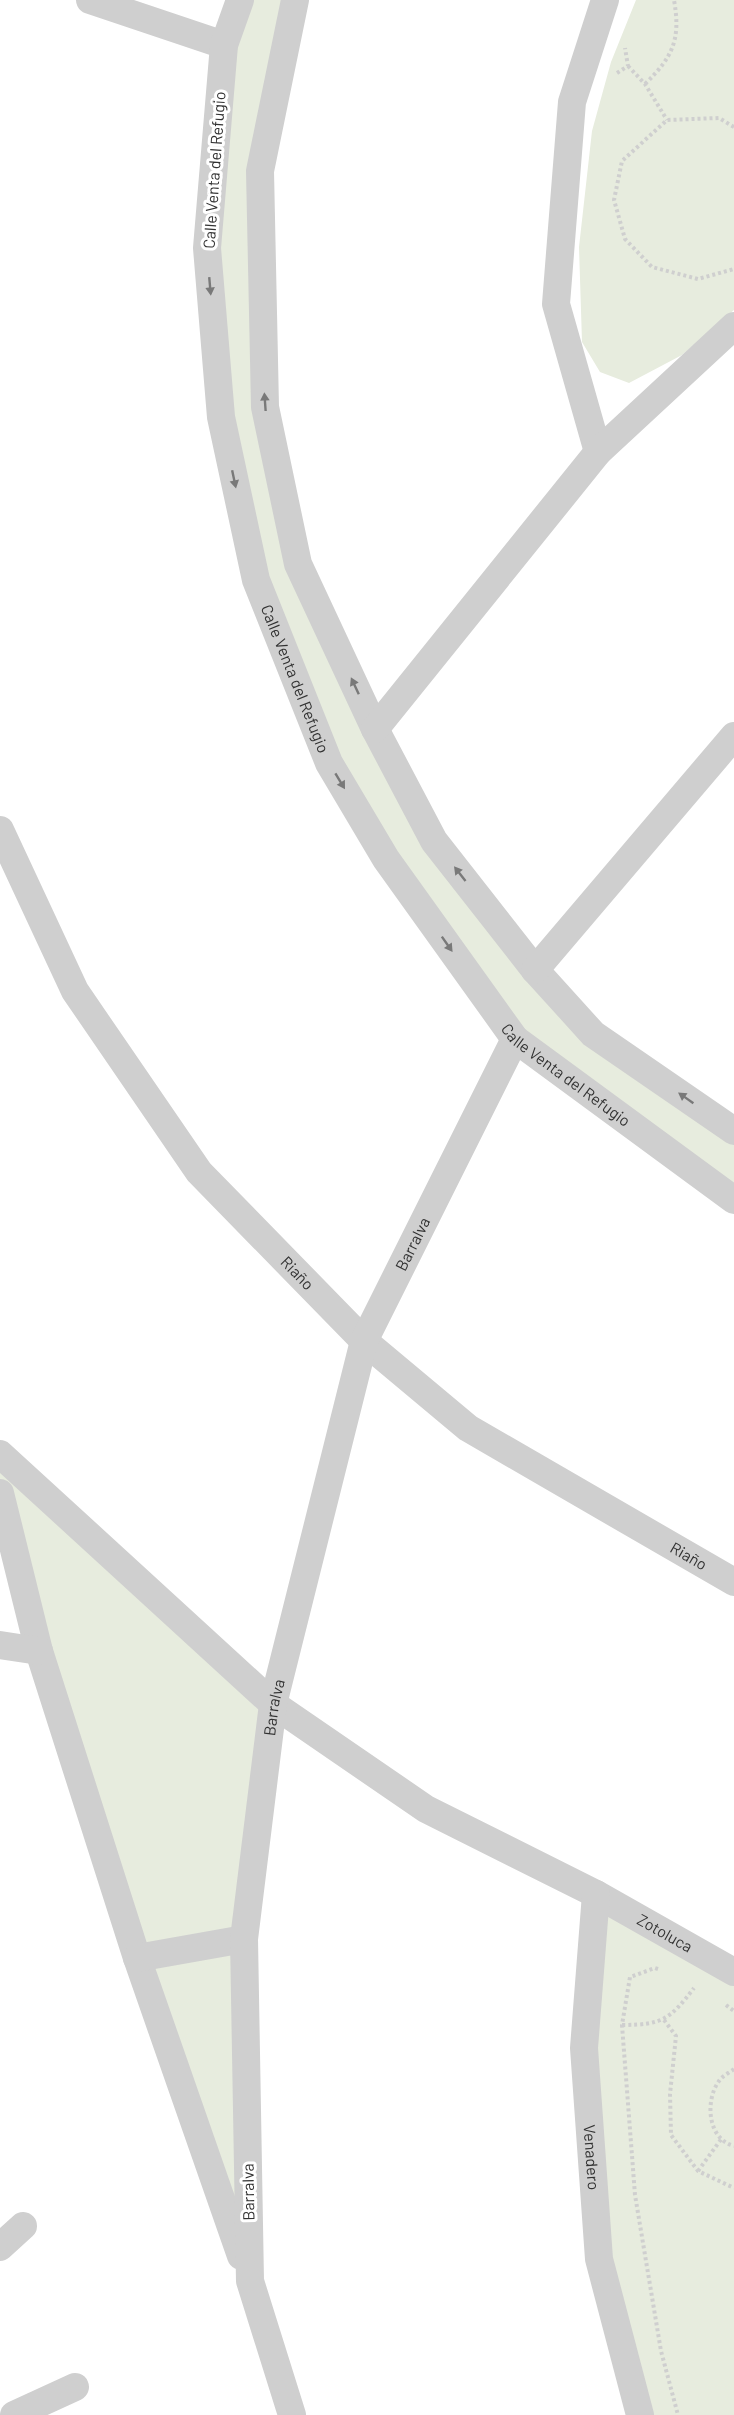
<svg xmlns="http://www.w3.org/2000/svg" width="734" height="2415" font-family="Barlow,sans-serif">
<rect width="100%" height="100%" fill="#fff"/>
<path fill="#e7ecde" d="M239 0H295L260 171 265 407 298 564 375 729 535 970 734 1131V1200L515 1039 386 859 256 580 207 248Z
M636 0H734V310L682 355 629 383 600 372 582 342 579 247 592 131 611 62Z
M0 1454 273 1704 244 1939 250 2281 0 1493Z
M596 1894 734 1972V2415H640L599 2259Z"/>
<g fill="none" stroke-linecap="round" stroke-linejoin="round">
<path stroke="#cfcfcf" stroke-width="4" stroke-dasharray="3 3" stroke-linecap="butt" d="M628 66 645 84 667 120
M617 73 628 66 625 48
M645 84C673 57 681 39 674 0
M734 127 719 118 667 120 622 161 614 200 625 239 652 267 698 279 734 269
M658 1969 655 1968 630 1977 622 2025 635 2195 661 2351 678 2415
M726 2005 734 2011
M664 2020 676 2036 670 2094 671 2135 698 2171 734 2188
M622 2025C663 2025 670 2019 694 1988
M734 2069C729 2073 722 2076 719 2081 705 2100 707 2139 734 2146
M698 2171 722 2138"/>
<g stroke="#cfcfcf" stroke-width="28">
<path d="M90 0 224 45"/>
<path id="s1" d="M240 0 224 45 207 248 221 417 256 580 329 763 386 859 515 1039 734 1200"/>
<path d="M295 0 260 171 265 407 298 564 375 729 434 841 535 970 593 1034 734 1131"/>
<path d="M598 452 556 304 572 102 605 0"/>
<path d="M375 729 598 452 734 326"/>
<path id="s2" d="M0 830 75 991 199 1172 364 1341 468 1428 734 1582"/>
<path d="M535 970 734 736"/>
<path id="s3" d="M0 1454 273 1704 426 1809 596 1894 734 1972"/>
<path d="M0 1493 39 1651 137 1958 241 2256"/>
<path d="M0 1645 39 1651"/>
<path id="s4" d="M596 1894 584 2048 599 2259 640 2415"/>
<path d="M137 1958 244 1939"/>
<path d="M0 2247 23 2226"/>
<path d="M14 2415 75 2387"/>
<path id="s5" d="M292 2415 250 2281 244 1939 273 1704 364 1341 515 1039"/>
</g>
</g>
<defs><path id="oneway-solid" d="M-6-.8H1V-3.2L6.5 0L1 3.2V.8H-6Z" transform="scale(1.5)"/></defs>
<g fill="#797979">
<use href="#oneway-solid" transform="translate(210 286) rotate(85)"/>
<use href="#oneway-solid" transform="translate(265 402) rotate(-94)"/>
<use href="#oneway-solid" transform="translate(234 479) rotate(78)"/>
<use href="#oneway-solid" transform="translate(355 686) rotate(-115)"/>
<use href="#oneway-solid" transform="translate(340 781) rotate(59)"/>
<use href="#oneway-solid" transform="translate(460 874) rotate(-128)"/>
<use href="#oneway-solid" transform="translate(447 944) rotate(55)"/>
<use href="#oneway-solid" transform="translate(686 1098) rotate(-145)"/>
</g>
<g text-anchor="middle" stroke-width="6" stroke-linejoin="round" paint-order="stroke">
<g font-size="16" fill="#323232" stroke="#fff">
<text transform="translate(214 170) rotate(-86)" y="6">Calle Venta del Refugio</text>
<text dy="6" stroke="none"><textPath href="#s1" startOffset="694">Calle Venta del Refugio</textPath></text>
<text dy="6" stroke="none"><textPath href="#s1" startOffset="1180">Calle Venta del Refugio</textPath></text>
<text dy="6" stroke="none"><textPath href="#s5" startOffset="1202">Barralva</textPath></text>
<text dy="6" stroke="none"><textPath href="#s2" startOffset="538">Riaño</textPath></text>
<text dy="6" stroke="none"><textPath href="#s2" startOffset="1024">Riaño</textPath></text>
<text dy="6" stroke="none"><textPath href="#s5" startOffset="716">Barralva</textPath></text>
<text dy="6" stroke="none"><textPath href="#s3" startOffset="825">Zotoluca</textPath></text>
<text dy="6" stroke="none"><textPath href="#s4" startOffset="264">Venadero</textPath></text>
<text transform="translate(248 2192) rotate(-91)" y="6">Barralva</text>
</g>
</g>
</svg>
